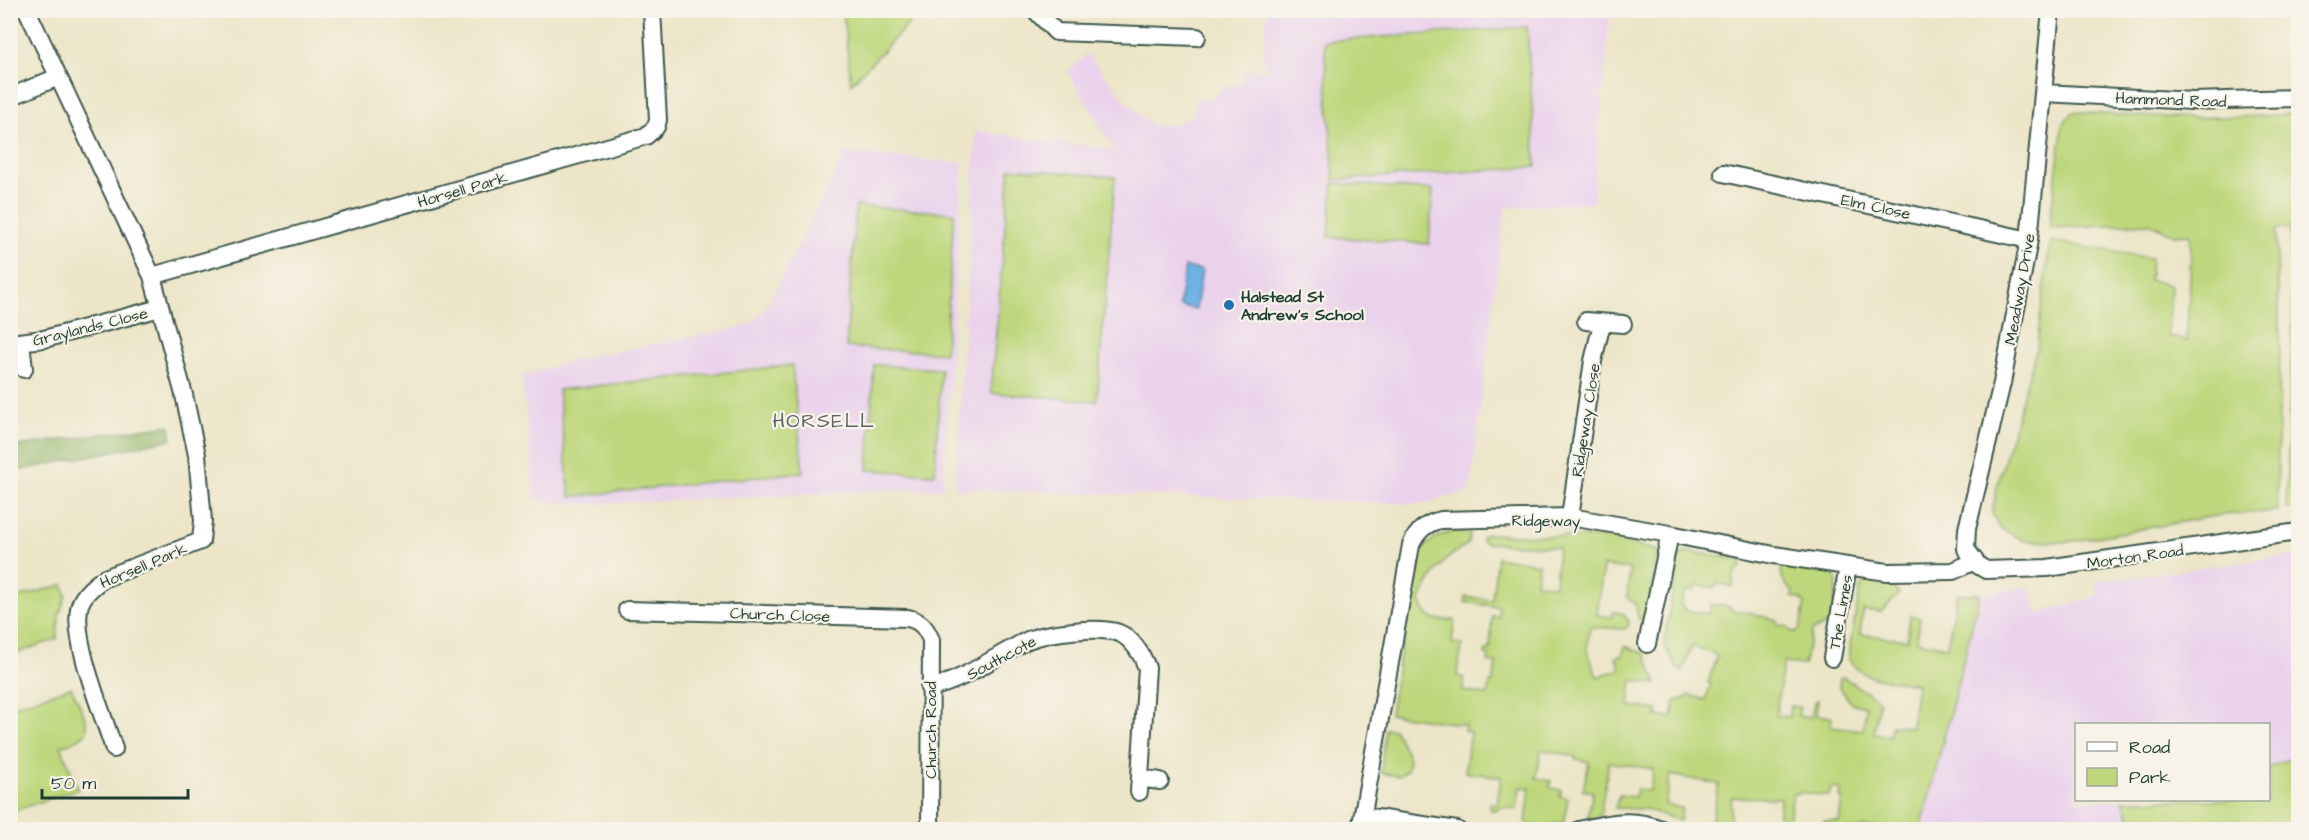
<svg xmlns="http://www.w3.org/2000/svg" width="2309" height="840" font-family="'Architects Daughter',sans-serif">
<rect width="100%" height="100%" fill="#f7f3e8"/>
<filter id="ink" filterUnits="userSpaceOnUse"><feTurbulence type="fractalNoise" baseFrequency=".0167" numOctaves="2"/><feDisplacementMap in="SourceGraphic" scale="12" xChannelSelector="R" yChannelSelector="G"/><feConvolveMatrix kernelMatrix="1 2 1 2 8 2 1 2 1" color-interpolation-filters="sRGB"/></filter>
<filter id="wash" filterUnits="userSpaceOnUse"><feTurbulence type="fractalNoise" baseFrequency=".008" numOctaves="4" result="noise"/><feDisplacementMap in="SourceGraphic" scale="24" xChannelSelector="R" yChannelSelector="G"/><feGaussianBlur stdDeviation="1.35" result="paint"/><feColorMatrix in="noise" values="0 0 0 0 0 0 0 0 0 0 0 0 0 0 0 0 0 1.4 0 .05"/><feComposite in="paint" operator="in"/></filter>
<g filter="url(#wash)">
<rect width="100%" height="100%" fill="#ece5c8"/>
<path fill="#ead1ec" fill-rule="evenodd" d="M1267 11H1610L1593 202 1505 208 1470 491 1421 504 955 489 976 131 1115 150 1068 72 1087 54 1132 108 1152 126H1171L1194 115 1195 98 1212 99 1222 88 1242 82 1243 74 1248 69 1268 71 1264 61Z
M845 153 963 163 943 488 585 504 535 501 522 377 574 360 742 327 757 319 770 301Z
M2298 555V829L1921 830 1980 594 2029 586 2038 614 2099 596 2095 582ZM2076 724H2268V800H2076Z"/>
<path fill="#bed77c" stroke="#6e8a58" stroke-width="1.5" d="M843 11V10L921 11 851 84Z
M1527 27 1536 167 1334 180 1324 41Z
M2073 112C2149 117 2223 121 2298 113V508L2286 509 2293 313 2290 228 2276 230 2280 341 2277 511 2221 515 2068 542 2024 541 2000 528 1992 513 1997 486 2037 347 2044 284 2051 241 2151 258 2149 280 2171 285 2168 336 2187 341C2187 305 2193 270 2190 234L2174 235 2149 223 2049 228 2063 124Z
M1010 168 1115 177 1097 401 991 393Z
M1333 183 1433 190 1429 244 1329 237Z
M856 206 954 213 945 353 846 347Z
M792 365 803 472 570 497 558 390Z
M874 365 941 369 935 474 868 470Z
M1453 532 1470 533 1468 544C1441 559 1434 573 1420 599 1426 622 1434 620 1455 620L1452 643 1462 645 1457 676 1464 678 1463 691 1487 695 1490 683H1493L1496 663 1488 662 1489 656 1485 655 1486 650H1490L1492 616 1498 617 1499 607 1465 602 1466 597 1492 600 1497 557 1539 564 1536 583 1555 586 1558 547 1487 543 1482 541V537L1486 534 1610 538 1658 551 1647 620 1641 621 1638 617 1636 605 1627 597 1630 569 1603 566 1597 615 1612 617 1613 612 1622 613 1629 621 1628 626 1624 629 1590 627 1587 648 1597 677 1620 669 1616 657 1622 656 1625 646 1645 654 1657 684 1632 680 1629 706 1658 710 1657 716 1672 718 1675 701 1683 699 1690 695 1705 700 1711 684 1708 683 1717 655 1692 646 1683 671 1677 668 1664 644 1678 559 1684 553 1691 552 1742 560 1741 567 1734 574 1733 586 1717 583 1716 588 1696 585 1694 591 1687 590 1680 604 1685 608 1684 610 1709 614 1711 604 1730 607V610L1753 613 1756 615 1777 620V625L1788 627 1790 631 1795 632 1800 629 1805 603 1801 601V599L1792 597 1793 592C1782 582 1778 574 1784 560L1834 571 1837 585 1830 623 1812 631 1804 665 1783 663 1776 715 1789 717 1790 706 1800 707 1798 716 1811 718 1814 702 1818 700 1816 715 1832 717 1831 726 1863 730 1866 706 1852 704 1839 687 1840 678 1843 677 1879 700 1874 733 1890 736 1892 725 1911 727 1917 684C1892 678 1863 684 1848 658L1860 587C1867 579 1874 576 1884 577L1899 594 1881 612 1863 610 1860 634 1907 640 1910 616 1920 617 1917 641 1947 647 1957 594H1980L1921 829 1860 827 1859 829H1822L1824 821 1839 822 1842 797H1840L1841 789 1831 788 1829 796 1800 792 1799 794 1793 793 1789 821 1786 826H1778L1780 798 1732 797 1729 829H1710L1719 784 1670 775 1665 805 1682 808 1680 821 1646 809 1615 808 1619 795 1635 797 1637 789 1650 791 1653 769 1609 762 1600 816 1587 820 1593 792 1583 790 1589 762 1575 759V756L1541 750 1536 778 1551 781 1550 788 1561 790 1560 796 1568 798 1564 822 1542 827 1526 824 1530 788 1520 787 1517 809 1498 807V810H1490V803L1497 804 1501 777 1465 772 1470 732 1464 731 1465 725 1390 714 1416 558C1426 544 1436 535 1453 532Z
M63 585 66 595 59 616 57 639 11 655V599Z
M71 687C75 696 91 724 86 732 81 740 69 743 61 746L78 789 11 812V707Z
M1385 729H1394C1398 734 1398 737 1401 742 1407 756 1411 752 1407 770L1399 776 1381 773Z
M2298 756V815L2290 829H2177L2171 823 2147 829H2133L2123 800H2268L2269 767Z"/>
<path fill="#96b86c" stroke="#5a7a50" stroke-width="1.5" d="M169 425 172 439 11 472V447Z"/>
<path fill="#70b1e4" stroke="#48778c" stroke-width="1.5" d="M1185 267 1202 270 1196 309 1179 306Z"/>
</g>
<g filter="url(#ink)">
<g fill="none" stroke-linecap="round" stroke-linejoin="round">
<g stroke="#3e564a" stroke-width="20">
<path id="street" d="M27 10 152 276 184 395 197 455 203 521 201 541 105 578C94 585 81 595 79 609 73 644 103 714 114 749
M1035 10 1056 32 1197 37
M2051 10 2029 240 2002 383 1967 529 1966 549 1979 566 1986 570 2047 568 2298 532
M2044 93 2193 101 2298 98
M10 97 58 77
M1723 173 2029 240
M152 276 646 136 656 127 658 120 652 10
M1586 321 1623 324
M10 343 44 339 160 308
M21 343 24 369
M1570 517 1593 361 1602 323
M627 610 908 618C921 621 926 628 931 640L930 830
M1647 644 1670 534
M1832 658 1848 566
M929 688C967 680 994 656 1028 640 1048 632 1099 626 1119 633 1132 638 1143 656 1147 668L1139 792
M1140 778 1160 781
M1363 816 1457 830
M1360 830 1411 545C1417 531 1426 523 1441 520L1570 517 1670 534 1774 555 1887 572 1953 571 1975 561
M1579 830C1608 823 1634 817 1663 830"/>
</g>
<use href="#street" stroke="#fff" stroke-width="16"/>
</g>
</g>
<circle fill="#1f6fb2" stroke="#f7f3e8" stroke-width="2" cx="1229" cy="305" r="6"/>
<g text-anchor="middle" stroke-width="4.5" stroke-linejoin="round" paint-order="stroke">
<g font-size="16" fill="#1f3d34" stroke="#f7f3e8">
<text transform="translate(2171 99) rotate(2)" y="6">Hammond Road</text>
<text transform="translate(462 189) rotate(-16)" y="6">Horsell Park</text>
<text transform="translate(1876 206) rotate(12)" y="6">Elm Close</text>
<text transform="translate(2019 289) rotate(-80)" y="6">Meadway Drive</text>
<text transform="translate(90 326) rotate(-14)" y="6">Graylands Close</text>
<text transform="translate(1585 420) rotate(-81)" y="6">Ridgeway Close</text>
<text transform="translate(1546 520) rotate(1)" y="6">Ridgeway</text>
<text transform="translate(2135 556) rotate(-8)" y="6">Morton Road</text>
<text transform="translate(143 565) rotate(-23)" y="6">Horsell Park</text>
<text transform="translate(1840 612) rotate(-80)" y="6">The Limes</text>
<text transform="translate(780 614) rotate(2)" y="6">Church Close</text>
<text transform="translate(1001 657) rotate(-28)" y="6">Southcote</text>
<text transform="translate(930 730) rotate(-90)" y="6">Church Road</text>
</g>
<g font-size="16" font-weight="bold" fill="#1f3d34" stroke="#f7f3e8" text-anchor="start">
<text x="1241" y="302">Halstead St<tspan x="1241" dy="18">Andrew's School</tspan></text>
</g>
<g font-size="20" letter-spacing="1.5" fill="#5c616b" stroke="#f7f3e8">
<text x="824" y="427">HORSELL</text>
</g>
</g>
<rect width="2309" height="840" fill="none" stroke="#f7f3e8" stroke-width="36"/>
<rect x="2075" y="723" width="195" height="78" fill="#f7f3e8" stroke="#a1aaa0" stroke-width="1.5"/>
<rect x="2087" y="742" width="30" height="9" fill="#ffffff" stroke="#a1aaa0" stroke-width="1.5"/>
<text x="2129" y="753" font-size="18" fill="#1f3d34">Road</text>
<rect x="2087" y="768" width="30" height="18" fill="#bed77c" stroke="#a1aaa0" stroke-width="1.5"/>
<text x="2129" y="783" font-size="18" fill="#1f3d34">Park</text>
<path d="M42 789v9h146v-9" fill="none" stroke="#1f3d34" stroke-width="3"/>
<text x="51" y="789" font-size="18" fill="#1f3d34" stroke="#f7f3e8" stroke-width="4.5" paint-order="stroke">50 m</text>
</svg>
